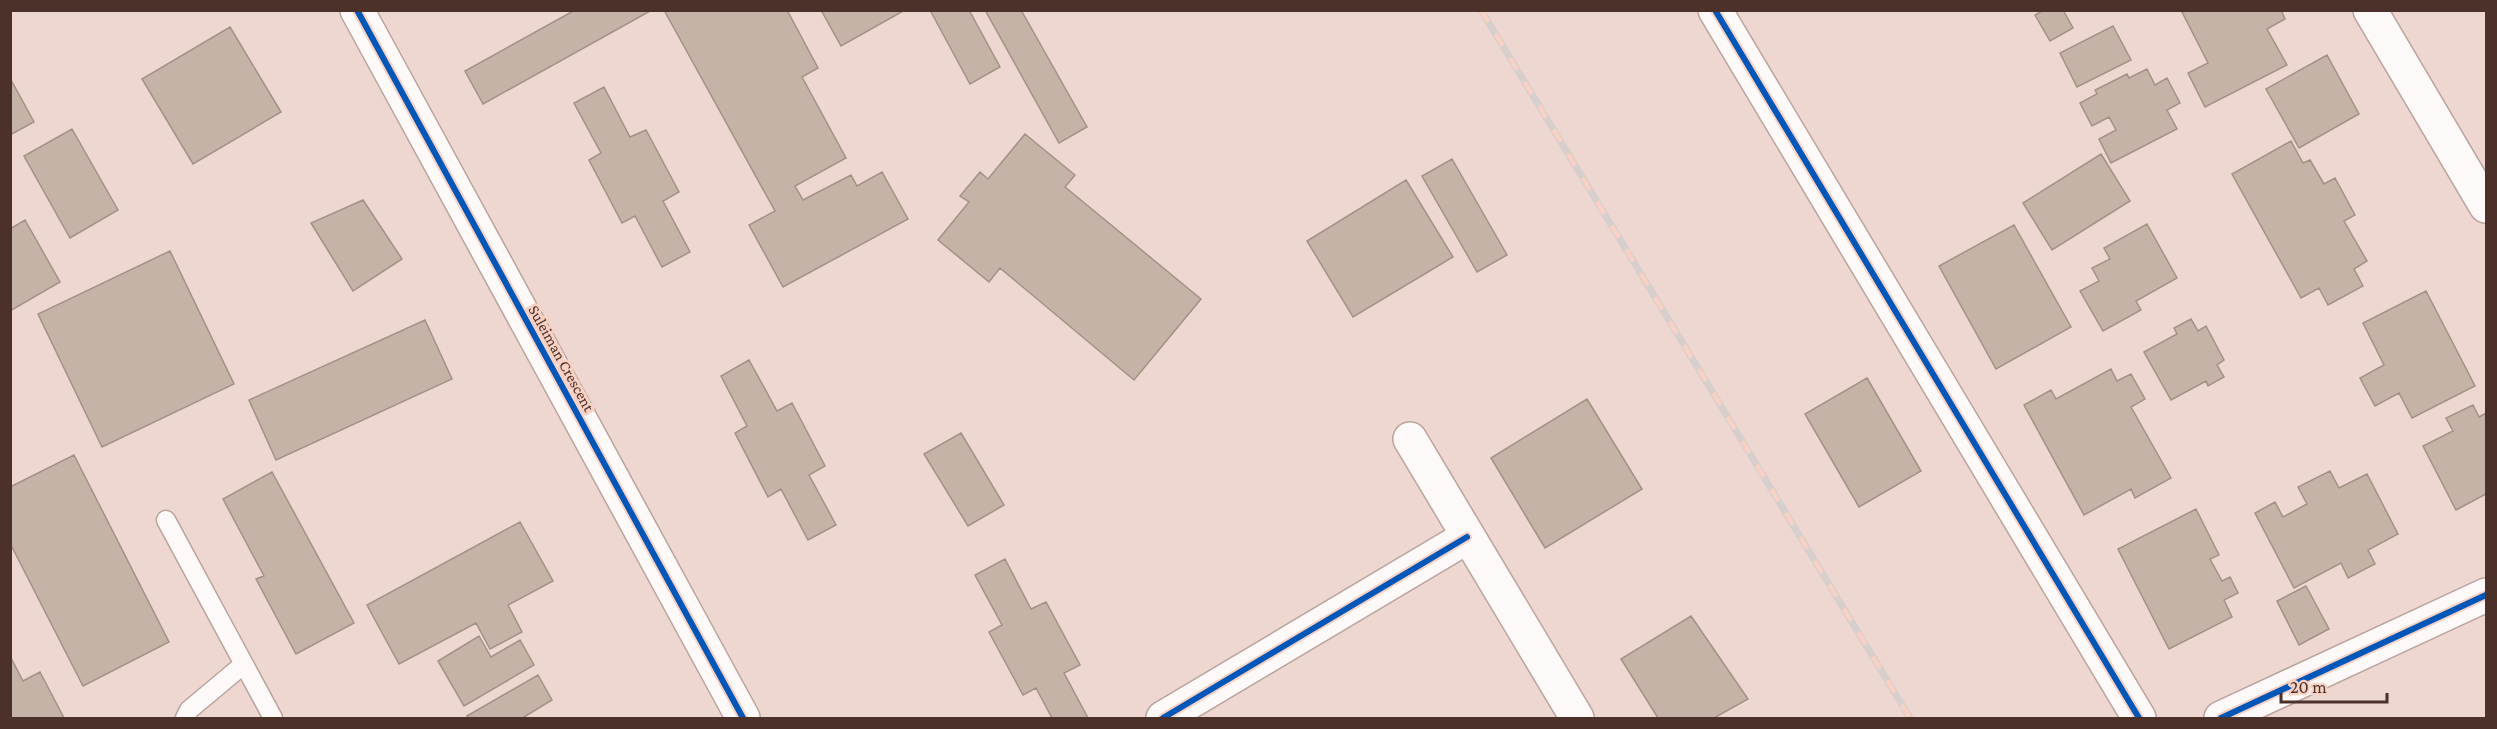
<svg xmlns="http://www.w3.org/2000/svg" width="2497" height="729" font-family="'Crimson Pro',serif">
<rect width="100%" height="100%" fill="#edd7d0"/>
<path fill="#c6b3a8" stroke="#a39186" stroke-width="1.5" d="M575 10H652L483 104 465 71Z
M664 10H787L818 68 802 77 846 158 795 186 803 200 851 175 857 186 882 172 908 219 783 287 749 225 775 211Z
M821 10H905L841 46Z
M930 10H969L1000 67 970 84Z
M985 10H1021L1087 127 1059 143Z
M2044 10H2063L2073 28 2050 41 2035 15Z
M2181 10H2281L2285 19 2267 29 2287 65 2205 107 2188 73 2208 63Z
M2113 26 2131 60 2077 87 2060 53Z
M230 27 281 112 193 164 142 79Z
M2327 55 2359 114 2299 148 2266 89Z
M2147 69 2155 85 2167 78 2180 103 2167 110 2177 129 2111 163 2099 139 2116 130 2109 117 2092 126 2080 103 2097 94 2095 90 2127 74 2129 78Z
M10 78 34 122 10 135Z
M604 87 630 137 646 130 679 192 663 201 690 252 662 267 635 216 622 223 589 160 601 153 574 103Z
M72 129 118 210 70 238 24 156Z
M1025 134 1075 175 1065 187 1201 299 1134 380 1000 268 989 282 938 240 969 202 960 196 980 172 988 179Z
M2291 141 2303 163 2310 160 2324 184 2335 178 2355 215 2344 221 2367 261 2354 269 2363 286 2328 305 2319 288 2301 298 2232 174Z
M2101 154 2130 201 2052 250 2023 203Z
M1452 159 1507 255 1477 272 1422 176Z
M1406 180 1453 257 1353 317 1307 241Z
M363 200 402 259 353 291 311 223Z
M25 220 60 282 10 311V229Z
M2147 224 2177 278 2136 301 2141 310 2103 331 2080 291 2099 281 2092 268 2110 259 2104 248Z
M2014 225 2071 327 1996 369 1939 266Z
M170 251 234 384 102 447 38 314Z
M2426 291 2475 386 2412 418 2399 393 2375 406 2360 378 2384 365 2363 323Z
M2191 319 2198 331 2206 326 2224 360 2217 365 2224 377 2208 386 2206 381 2171 400 2144 352 2177 334 2174 328Z
M425 320 452 379 276 460 249 400Z
M749 360 777 411 792 403 825 466 809 475 836 525 808 540 781 489 768 497 735 433 747 426 721 376Z
M2111 369 2117 381 2131 374 2145 399 2131 407 2171 478 2135 498 2131 489 2084 515 2024 405 2051 390 2056 399Z
M1867 378 1921 471 1859 507 1805 414Z
M1587 399 1642 489 1545 548 1491 458Z
M2473 405 2479 417 2486 413V494L2456 510 2423 446 2453 431 2446 418Z
M961 433 1004 505 968 526 924 454Z
M74 455 169 642 83 686 10 543V487Z
M2330 471 2339 488 2367 474 2398 534 2368 550 2375 564 2348 578 2341 563 2294 588 2255 513 2275 502 2283 517 2307 504 2298 487Z
M272 472 354 623 296 654 256 579 264 576 223 499Z
M2196 509 2219 555 2210 559 2222 581 2230 577 2238 593 2224 600 2232 617 2169 649 2118 549Z
M520 522 553 581 508 605 522 632 490 649 476 623 399 664 367 605Z
M1005 559 1031 609 1046 602 1080 665 1064 673 1088 718H1052L1036 688 1023 695 989 632 1002 625 975 575Z
M2306 586 2329 629 2299 645 2277 601Z
M1691 616 1748 699 1714 718H1658L1621 659Z
M479 636 491 657 520 640 534 665 464 706 438 661Z
M10 656 23 681 40 672 64 718H10Z
M538 675 552 700 524 717 525 718H469L467 716Z"/>
<g fill="none" stroke-linecap="round" stroke-linejoin="round">
<g stroke="#baa49d" stroke-width="21">
<path id="lane" d="M166 520 273 718
M185 718 189 710 244 664"/>
</g>
<g stroke="#baa49d" stroke-width="36">
<path id="street" d="M1715 10 2139 718
M2370 10 2486 206
M1410 439 1577 718
M1163 718 1467 537
M2221 718 2486 595"/>
</g>
<g stroke="#baa49d" stroke-width="36">
<path id="secondary" d="M357 10 743 718"/>
</g>
<use href="#lane" stroke="#fcf9f8" stroke-width="18"/>
<use href="#street" stroke="#fcf9f8" stroke-width="33"/>
<use href="#secondary" stroke="#fcf9f8" stroke-width="33"/>
<g stroke="#d7cfcd" stroke-width="7">
<path id="rail" d="M1481 10 1910 718"/>
</g>
<use href="#rail" stroke="#f9d1c4" stroke-width="4.5" stroke-dasharray="14" stroke-linecap="butt"/>
<g stroke="#f9d1c4" stroke-width="10">
<path id="cycleway" d="M357 10 743 718
M1715 10 2139 718
M1163 718 1467 537
M2221 718 2486 595"/>
</g>
<use href="#cycleway" stroke="#0057b8" stroke-width="6"/>
</g>
<g text-anchor="middle" stroke-width="6" stroke-linejoin="round" paint-order="stroke">
<g font-size="16" fill="#4b3129" stroke="#f9d1c4">
<text transform="translate(562 358) rotate(61)" y="6">Suleiman Crescent</text>
</g>
</g>
<rect width="2497" height="729" fill="none" stroke="#4b3129" stroke-width="24"/>
<path d="M2281 693v9h106v-9" fill="none" stroke="#4b3129" stroke-width="3"/>
<text x="2290" y="693" font-size="18" fill="#4b3129" stroke="#f9d1c4" stroke-width="4.5" paint-order="stroke">20 m</text>
</svg>
